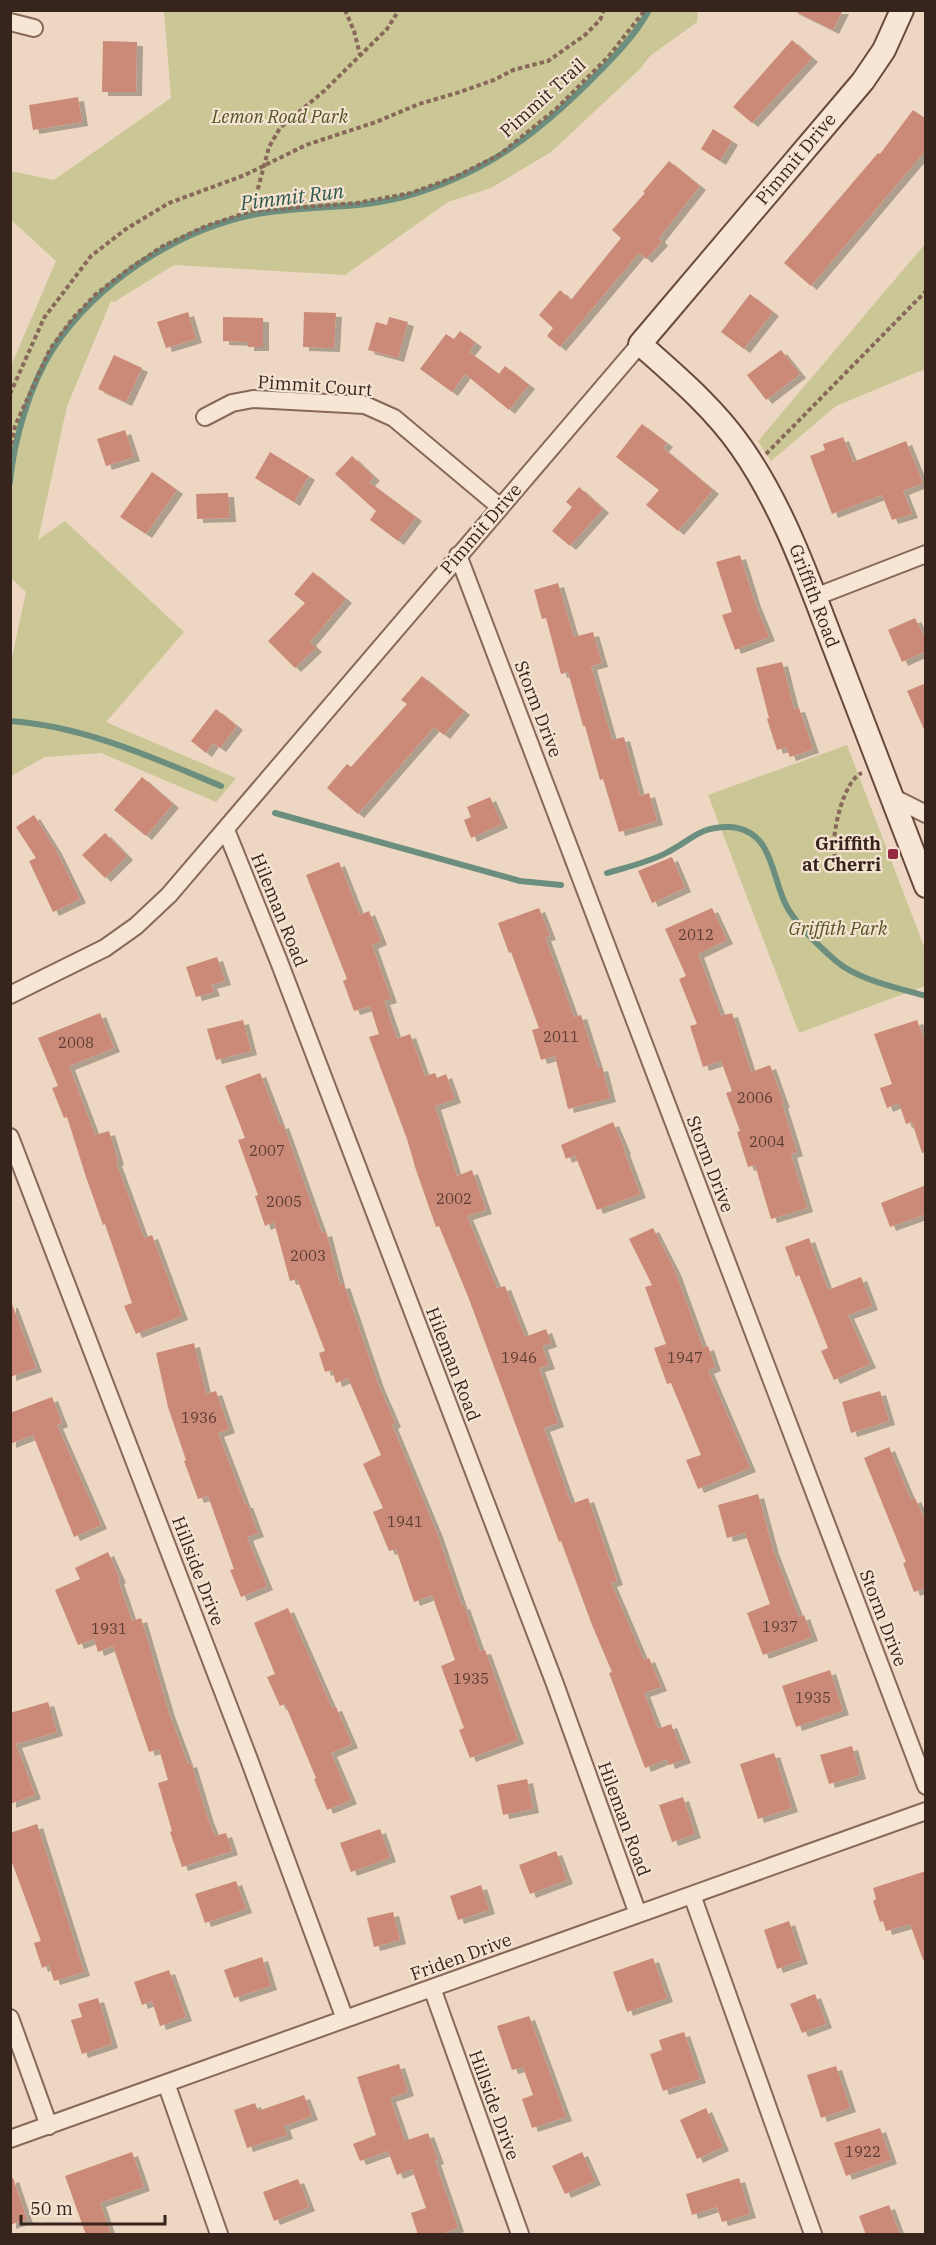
<svg xmlns="http://www.w3.org/2000/svg" width="936" height="2245" font-family="'IBM Plex Serif',serif">
<defs>
<filter id="shadow"><feDropShadow dx="6" dy="4" stdDeviation="0" flood-color="#0004"/></filter>
</defs>
<rect width="100%" height="100%" fill="#edd7c2"/>
<path fill="#cbc696" d="M164 11H698L697 22 650 56 640 69 551 152 491 188 448 202 345 275 174 265 114 302 111 301 67 406 38 540 65 521 184 632 106 722 236 778 216 802 101 753 45 757 11 776V662L26 592 11 578V366L56 261 11 220V171L54 180 171 98Z
M925 244V369L836 406 771 461 758 441Z
M847 745 925 949V986L799 1033 708 795Z"/>
<g fill="none" stroke-linecap="round" stroke-linejoin="round">
<path stroke="#6b8e7e" stroke-width="6" d="M10 482C14 439 30 385 53 349 96 283 176 231 252 215 306 204 362 211 414 194 488 171 537 134 591 80 612 59 635 36 649 10
M10 721C84 726 154 758 221 786
M275 813 520 881 561 885
M607 873C627 867 650 862 668 852 692 840 699 826 730 827 774 830 771 878 787 907 797 925 821 948 836 961 858 980 898 988 926 996"/>
</g>
<path fill="#cb8978" filter="url(#shadow)" d="M792 10H843L833 30Z
M792 40 812 58 752 123 733 107Z
M103 41 137 42 136 92H102Z
M78 97 82 122 33 130 29 105Z
M913 110 926 119V150L811 286 784 263 878 153 880 154Z
M713 129 732 141 720 161 701 149Z
M669 161 700 186 659 238 662 242 646 259 639 253 560 347 547 336 553 328 539 315 560 290 571 300 621 238 612 230 645 193 643 192Z
M750 294 773 312 744 349 721 332Z
M188 312 196 339 166 348 157 322Z
M304 312 336 313 334 348 303 347Z
M223 317 263 318V347H248V342L223 341Z
M389 317 408 322 398 358 368 350 376 322 387 325Z
M460 331 476 343 469 352 499 374 505 366 529 385 509 410 465 374 452 392 420 369 446 334 454 339Z
M781 350 800 374 766 400 747 375Z
M114 355 142 368 126 402 98 389Z
M642 424 667 443 663 448 713 490 678 531 646 505 659 490 616 457Z
M125 430 134 457 106 466 97 439Z
M843 437 853 462 906 441 923 483 903 491 912 514 892 520 882 495 832 514 810 456 825 450 823 444Z
M270 452 309 476 294 502 255 478Z
M352 456 374 477 369 482 416 517 398 541 370 520 376 511 335 474Z
M152 472 177 490 146 534 120 517Z
M579 487 603 509 570 546 552 531 572 507 566 502Z
M228 493 230 518 197 519 196 494Z
M740 555 755 603 769 637 735 650 722 615 732 612 716 562Z
M313 572 346 599 310 642 316 648 295 668 268 641 305 603 294 594Z
M558 583 574 637 593 632 602 663 591 666 612 740 624 737 640 796 649 793 657 821 619 832 603 779 600 780 585 726H583L568 672 561 674 546 618 542 619 534 590Z
M915 618 926 640V651L902 662 888 630Z
M782 662 794 709 799 708 813 749 790 757 786 747 777 750 767 719 769 718 756 668Z
M422 676 464 711 444 735 434 727 358 814 327 788 347 764 351 767 407 704 401 700Z
M926 683V734L907 691Z
M216 709 237 726 220 748 213 743 206 753 191 741Z
M142 777 173 804 146 836 114 810Z
M490 797 502 824 471 838 464 820 471 817 467 807Z
M34 815 56 850 80 899 53 912 29 861 36 858 16 827Z
M105 833 127 856 105 878 82 855Z
M672 857 685 888 652 903 638 871Z
M339 862 360 915 369 911 381 941 372 945 391 999 384 1001 397 1039 410 1034 425 1076 435 1073 437 1078 446 1074 455 1099 435 1106 457 1176 472 1170 486 1210 467 1216 497 1288 505 1286 525 1337 546 1329 551 1343 542 1346 549 1365 539 1368 558 1423 544 1428 571 1504 588 1498 617 1581 611 1583 644 1660 649 1658 661 1687 644 1693 658 1729 671 1724 685 1759 669 1765 667 1759 645 1768 609 1673 612 1672 592 1625 561 1541 559 1542 469 1299 439 1226 436 1227 416 1170 407 1139 369 1037 379 1034 370 1006 354 1011 343 981 347 979 306 875Z
M539 908 550 936 545 937 574 1017 581 1015 598 1068 602 1067 610 1098 568 1109 555 1056 541 1060 532 1030 539 1028 511 952 509 953 498 923Z
M712 908 727 940 698 954 721 1016 732 1013 751 1072 770 1065 784 1104H782L797 1152 791 1154 807 1208 771 1219 755 1165 748 1167 737 1132 740 1131 726 1093 732 1091 721 1061 703 1067 690 1026 697 1024 679 979 686 976 665 929Z
M217 957 225 981 211 985 214 992 196 997 186 967Z
M100 1013 114 1048 69 1066 95 1135 109 1131 118 1161 116 1162 144 1238 152 1235 182 1316 136 1334 124 1306 132 1303 105 1224 103 1225 86 1177 67 1117 64 1118 52 1088 58 1086 38 1038Z
M243 1020 251 1051 216 1060 207 1029Z
M917 1020 926 1044V1152L922 1153 912 1122 906 1124 899 1103 887 1108 880 1088 892 1084 874 1034Z
M260 1073 280 1125 283 1124 322 1233 326 1232 340 1285 344 1284 378 1384 395 1423 392 1425 437 1533 462 1606 464 1605 480 1651 485 1650 518 1740 470 1758 459 1730 464 1728 441 1666 455 1660 432 1595 414 1602 396 1549 389 1551 373 1512 383 1508 363 1464 381 1455 348 1378 336 1383 332 1370 325 1372 319 1353 325 1351 297 1279 290 1281 274 1222 265 1226 255 1196 258 1195 238 1140 245 1138 225 1086Z
M613 1122 625 1150 624 1151 640 1194 597 1210 575 1155 566 1159 561 1145Z
M926 1185V1214L890 1227 881 1203Z
M653 1228 675 1271 703 1348 708 1346 715 1367 708 1370 750 1468 698 1489 686 1460 701 1455 671 1383 667 1384 654 1348 666 1344 645 1287 652 1285 629 1239Z
M809 1238 828 1290 861 1277 872 1306 848 1315 870 1364 834 1380 821 1351 828 1348 799 1275 796 1277 785 1247Z
M10 1304H12L36 1368 10 1377Z
M194 1343 206 1394 216 1391 229 1429 218 1433 245 1504H247L258 1533 247 1537 267 1586 241 1597 230 1570 234 1569 208 1496 198 1499 184 1461 186 1460 168 1407 156 1353Z
M880 1391 889 1421 851 1433 842 1402Z
M52 1397 62 1423 57 1425 101 1525 74 1537 33 1435 10 1444V1413Z
M889 1447 911 1500 915 1498 926 1522V1588L914 1592 903 1563 906 1562 864 1458Z
M758 1494 773 1550 799 1617 804 1615 812 1637 763 1655 747 1613 770 1604 745 1533 727 1538 718 1505Z
M108 1552 120 1579 118 1580 132 1621 141 1618 169 1713 188 1764 191 1763 208 1819 215 1836 226 1833 232 1851 182 1867 170 1832 172 1831 158 1783 168 1780 159 1749 149 1752 113 1646 98 1652 94 1639 78 1645 55 1590 80 1579 75 1568Z
M288 1608 332 1708 336 1707 352 1744 331 1753 351 1800 327 1810 314 1779 316 1778 285 1704 280 1706 267 1677 275 1674 254 1623Z
M830 1670 843 1711 796 1727 782 1686Z
M48 1702 57 1732 16 1744 35 1795 10 1804V1713Z
M852 1746 860 1775 829 1784 820 1755Z
M774 1753 792 1808 758 1819 740 1764Z
M527 1779 533 1809 503 1815 497 1785Z
M683 1797 695 1834 672 1842 659 1805Z
M37 1824 84 1972 54 1981 49 1965 42 1968 34 1943 41 1941 10 1857V1833Z
M380 1829 390 1858 351 1872 340 1843Z
M556 1851 567 1880 530 1894 519 1865Z
M926 1871V1960H923L910 1924 886 1931 883 1921 880 1922 873 1901 876 1899 873 1888Z
M236 1881 246 1909 205 1923 195 1894Z
M481 1885 489 1910 458 1920 450 1896Z
M393 1912 400 1940 374 1947 367 1918Z
M789 1921 802 1960 777 1969 764 1930Z
M262 1957 271 1986 234 1998 224 1970Z
M653 1958 667 1998 627 2012 613 1972Z
M169 1970 186 2017 160 2026 152 2001 142 2005 134 1982Z
M815 1994 826 2024 802 2033 790 2004Z
M98 1998 112 2044 82 2054 71 2020 82 2017 78 2004Z
M529 2016 566 2117 532 2128 522 2099 533 2095 523 2067 512 2070 497 2026Z
M684 2032 700 2079 663 2091 650 2054 662 2050 659 2040Z
M399 2064 408 2092 390 2098 405 2141 428 2133 438 2160 435 2161 458 2228 440 2235H418L411 2213 426 2208 412 2169 397 2175 388 2151 360 2161 353 2144 376 2135 357 2077Z
M836 2066 850 2108 821 2118 807 2075Z
M304 2095 312 2116 284 2126 287 2135 247 2148 234 2110 255 2103 258 2111Z
M706 2108 723 2147 697 2159 680 2120Z
M880 2128 891 2160 846 2176 834 2143Z
M132 2152 144 2187 100 2203 111 2235H86L65 2176Z
M582 2152 595 2181 565 2194 552 2166Z
M13 2178 27 2219 10 2225V2179Z
M739 2178 750 2214 722 2222 717 2207 692 2215 686 2194Z
M298 2179 309 2207 274 2221 263 2192Z
M889 2205 900 2235H866L859 2216Z"/>
<g fill="none" stroke-linecap="round" stroke-linejoin="round">
<g stroke="#876859" stroke-width="20">
<path id="street" d="M10 22 34 28
M205 417 232 403 253 399 365 405 394 418 500 507
M458 555 926 1786
M815 597 926 554
M892 797 926 814
M226 830 278 959 555 1684 638 1914
M10 995 105 948 136 926 169 895 640 344
M10 1137 250 1762 345 2019
M692 1895 813 2234
M432 1988 520 2234
M10 2018 49 2126
M166 2083 219 2234
M10 2139 926 1811"/>
</g>
<g stroke="#694a3d" stroke-width="26">
<path id="secondary" d="M902 10 884 50 863 81 640 344C676 376 713 407 741 447 783 507 807 576 833 644 864 725 895 806 926 886"/>
</g>
<path stroke="#876859" stroke-width="4" stroke-dasharray="4.5 3" stroke-linecap="butt" d="M345 10 354 31 360 55
M252 211 269 147 280 128 324 91 387 29 399 10
M10 394 44 318 91 256 126 229 169 203 245 175 306 145 376 122 419 104 460 92 494 80 513 70 548 61 585 35 600 20 604 10
M10 452 15 426 50 349 73 318 96 294 130 268 163 246 206 226 252 211 357 203 411 193 455 177 499 155 556 109 608 57 645 10
M766 454 926 291
M836 866C835 859 834 853 834 847 833 829 844 780 862 773"/>
<use href="#street" stroke="#f8e6d5" stroke-width="16"/>
<use href="#secondary" stroke="#f8e6d5" stroke-width="22"/>
</g>
<rect fill="#952a41" stroke="#f5e3d1" stroke-width="2" x="887" y="848" width="12" height="12" rx="3"/>
<g text-anchor="middle" stroke-width="4.5" stroke-linejoin="round" paint-order="stroke">
<g font-size="15" fill="#5c3d34">
<text x="696" y="940">2012</text>
<text x="561" y="1042">2011</text>
<text x="76" y="1048">2008</text>
<text x="755" y="1103">2006</text>
<text x="767" y="1147">2004</text>
<text x="267" y="1156">2007</text>
<text x="454" y="1204">2002</text>
<text x="284" y="1207">2005</text>
<text x="308" y="1261">2003</text>
<text x="519" y="1363">1946</text>
<text x="685" y="1363">1947</text>
<text x="199" y="1423">1936</text>
<text x="405" y="1527">1941</text>
<text x="780" y="1632">1937</text>
<text x="109" y="1634">1931</text>
<text x="471" y="1684">1935</text>
<text x="813" y="1703">1935</text>
<text x="863" y="2157">1922</text>
</g>
<g font-size="18" fill="#37241d" stroke="#f5e3d1">
<text transform="translate(543 98) rotate(-42)" y="6">Pimmit Trail</text>
<text transform="translate(796 159) rotate(-50)" y="6">Pimmit Drive</text>
<text transform="translate(315 386) rotate(4)" y="6">Pimmit Court</text>
<text transform="translate(481 529) rotate(-49)" y="6">Pimmit Drive</text>
<text transform="translate(814 596) rotate(69)" y="6">Griffith Road</text>
<text transform="translate(538 709) rotate(69)" y="6">Storm Drive</text>
<text transform="translate(279 910) rotate(68)" y="6">Hileman Road</text>
<text transform="translate(710 1164) rotate(69)" y="6">Storm Drive</text>
<text transform="translate(453 1364) rotate(69)" y="6">Hileman Road</text>
<text transform="translate(198 1571) rotate(69)" y="6">Hillside Drive</text>
<text transform="translate(883 1618) rotate(69)" y="6">Storm Drive</text>
<text transform="translate(624 1819) rotate(70)" y="6">Hileman Road</text>
<text transform="translate(461 1957) rotate(-20)" y="6">Friden Drive</text>
<text transform="translate(494 2105) rotate(70)" y="6">Hillside Drive</text>
</g>
<g font-size="18" font-style="italic" fill="#515324" stroke="#f5e3d1">
<text x="280" y="123">Lemon Road Park</text>
<text x="838" y="935">Griffith Park</text>
</g>
<g font-size="18" font-weight="bold" fill="#37241d" stroke="#f5e3d1" text-anchor="end">
<text x="881" y="850">Griffith<tspan x="881" dy="21">at Cherri</tspan></text>
</g>
<g font-size="20" font-style="italic" fill="#2d564b" stroke="#f5e3d1">
<text transform="translate(292 197) rotate(-7)" y="7">Pimmit Run</text>
</g>
</g>
<rect width="936" height="2245" fill="none" stroke="#37241d" stroke-width="24"/>
<path d="M21 2215v9h144v-9" fill="none" stroke="#37241d" stroke-width="3"/>
<text x="30" y="2215" font-size="18" fill="#37241d" stroke="#f5e3d1" stroke-width="4.5" paint-order="stroke">50 m</text>
</svg>
